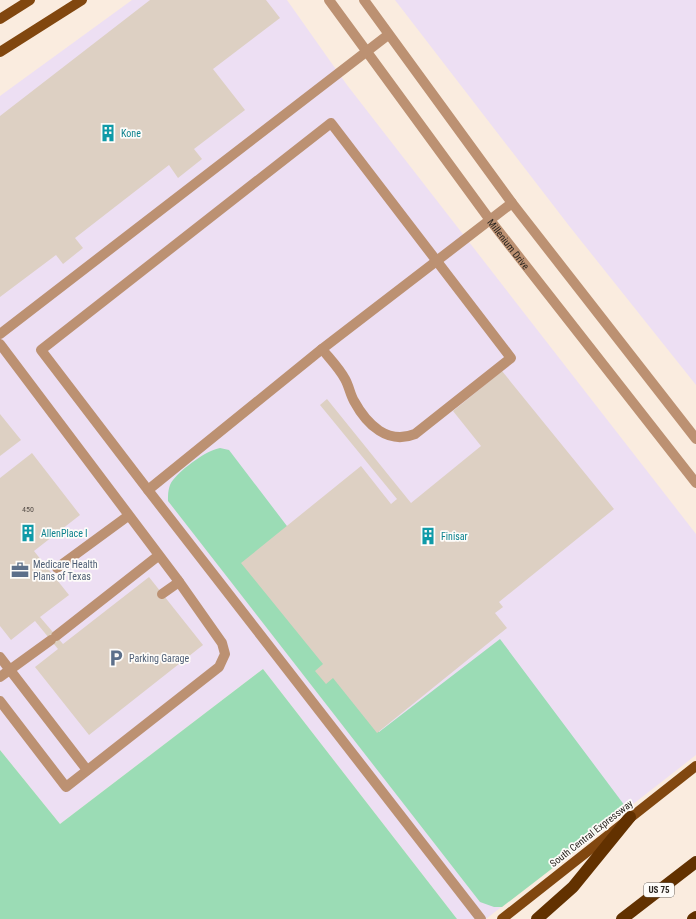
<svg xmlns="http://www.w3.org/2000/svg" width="696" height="919" font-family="'Roboto Condensed',sans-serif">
<rect width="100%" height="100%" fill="#faecdf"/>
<path fill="#eddff3" d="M132 0H287L347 85 696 534V755L486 919H457L263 669 60 824 0 750V96Z
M395 0H696V385L570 227Z"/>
<path fill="#9bdcb5" d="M220 448 229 450 290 530 247 563 379 732 500 639 628 810 502 907H494L480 902 168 501C168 494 168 486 173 480 183 468 205 451 220 448Z
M263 669 457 919H0V750L60 824Z"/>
<path fill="#ddd0c3" d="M150 0H266L280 18 213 69 245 110 194 149 202 159 178 178 169 165 75 238 83 248 63 264 56 255 0 297V116Z
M502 371 614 509 499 602 503 607 495 613 507 628 377 733 333 678 326 684 315 671 323 664 241 563 361 466 391 504 397 499 320 405 327 399 411 503 481 446 453 411Z
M0 414 21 440 0 456Z
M32 453 80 515 34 551 69 595 40 617 63 644 149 577 203 645 89 735 35 667 58 649 35 621 11 640 0 626V478Z"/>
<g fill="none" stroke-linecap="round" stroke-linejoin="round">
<g stroke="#bc9172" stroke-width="10">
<path id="s1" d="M329 0 490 220 696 483"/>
<path d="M364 0 512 203 696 439"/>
<path d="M0 334 388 35"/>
<path d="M0 344 177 579 222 643 225 654 219 667 66 787 0 701"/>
<path d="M148 490 41 350 331 123 511 358 415 434C388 445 367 425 354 401 350 394 349 386 345 379 339 368 330 359 322 349"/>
<path d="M57 568 128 516"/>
<path d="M162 594 179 582"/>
<path d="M56 636 158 556"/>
<path d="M0 657 87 770"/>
<path d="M0 677 51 640"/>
<path d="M481 919 148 490 322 349 512 203"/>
</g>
<path stroke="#81470f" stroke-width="10" d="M0 19 30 0
M0 52 82 0
M502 919 696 766"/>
<path stroke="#623100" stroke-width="12" d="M537 919 573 887 630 817
M622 919 696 862
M693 919 696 917"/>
</g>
<defs>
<g id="building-bare" transform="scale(1.38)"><path d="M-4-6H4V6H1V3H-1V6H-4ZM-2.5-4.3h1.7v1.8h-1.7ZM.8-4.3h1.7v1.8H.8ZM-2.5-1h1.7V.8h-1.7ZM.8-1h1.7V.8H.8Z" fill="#0f9aa8" stroke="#fefcf9" stroke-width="2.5" paint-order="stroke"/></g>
<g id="office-bare" transform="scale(1.38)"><path d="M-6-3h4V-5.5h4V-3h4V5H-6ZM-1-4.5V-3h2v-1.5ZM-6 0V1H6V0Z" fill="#5c6f8a" stroke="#fefcf9" stroke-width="2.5" paint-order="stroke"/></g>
<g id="parking-bare" transform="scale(1.38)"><path d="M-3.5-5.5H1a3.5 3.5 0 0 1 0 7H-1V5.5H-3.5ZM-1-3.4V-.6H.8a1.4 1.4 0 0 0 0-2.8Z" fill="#5c6f8a" stroke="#fefcf9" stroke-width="2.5" paint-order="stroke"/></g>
</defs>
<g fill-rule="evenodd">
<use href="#building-bare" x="108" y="133"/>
<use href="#building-bare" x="28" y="533"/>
<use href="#building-bare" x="428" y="536"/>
<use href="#office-bare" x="20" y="570"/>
<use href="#parking-bare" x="116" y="658"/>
</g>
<g text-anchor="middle" stroke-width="3.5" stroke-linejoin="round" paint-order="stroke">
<g font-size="8" fill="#58504a">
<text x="28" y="512">450</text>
</g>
<rect fill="#fefcf9" stroke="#6a6662" stroke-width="1" x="644" y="883" width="30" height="14" rx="3"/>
<g font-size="9" font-weight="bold" fill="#2b2621">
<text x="659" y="893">US 75</text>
</g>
<g font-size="10" fill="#0d838f" stroke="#fefcf9" text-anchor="start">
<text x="121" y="137">Kone</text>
<text x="41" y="537">AllenPlace I</text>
<text x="441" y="540">Finisar</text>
</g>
<g font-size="10" fill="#2b2621" stroke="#fefcf9">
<text dy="4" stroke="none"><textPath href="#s1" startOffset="303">Millenium Drive</textPath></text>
<text transform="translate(591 833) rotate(-38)" y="4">South Central Expressway</text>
</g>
<g font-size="10" fill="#4e5e75" stroke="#fefcf9" text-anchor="start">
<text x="33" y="568">Medicare Health<tspan x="33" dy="12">Plans of Texas</tspan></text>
<text x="129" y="662">Parking Garage</text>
</g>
</g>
</svg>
